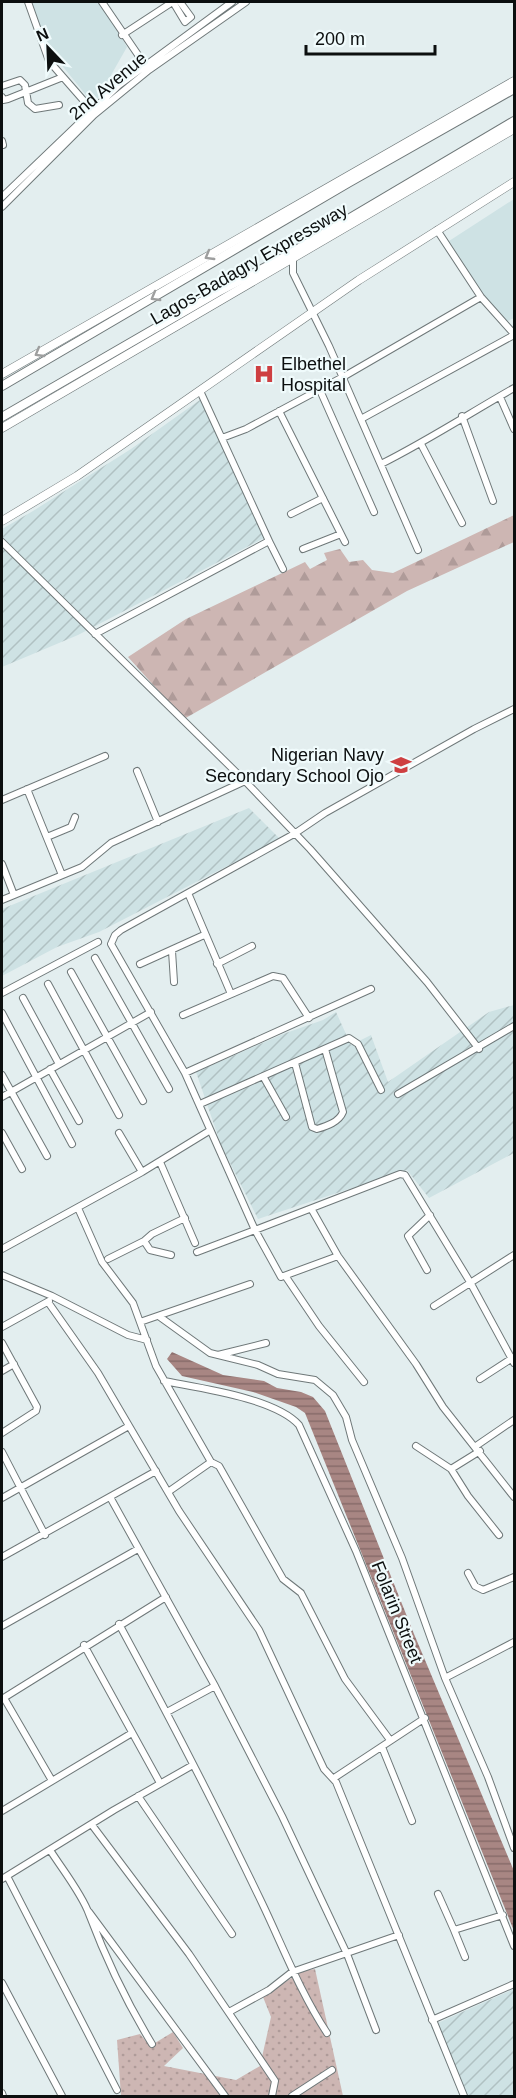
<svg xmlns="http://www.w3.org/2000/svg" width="516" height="2098" font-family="Helvetica,sans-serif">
<defs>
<pattern id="industrial-furrows" width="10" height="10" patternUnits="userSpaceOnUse" patternTransform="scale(1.5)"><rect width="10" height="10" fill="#cee2e4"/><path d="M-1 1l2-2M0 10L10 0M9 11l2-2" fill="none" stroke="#b0c1c2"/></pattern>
<pattern id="grass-dots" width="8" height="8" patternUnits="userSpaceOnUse" patternTransform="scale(1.5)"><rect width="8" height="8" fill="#cdb6b3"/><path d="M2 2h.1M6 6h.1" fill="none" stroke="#af9b99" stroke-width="1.8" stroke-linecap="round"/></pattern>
<pattern id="forest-firs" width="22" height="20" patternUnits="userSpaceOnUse" patternTransform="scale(1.5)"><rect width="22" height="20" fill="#cdb6b3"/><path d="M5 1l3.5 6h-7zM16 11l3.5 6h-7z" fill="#af9b99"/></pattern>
<pattern id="water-rules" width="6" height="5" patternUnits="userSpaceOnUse" patternTransform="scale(1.5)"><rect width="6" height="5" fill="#a88683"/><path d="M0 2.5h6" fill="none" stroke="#876c6a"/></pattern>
</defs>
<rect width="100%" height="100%" fill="#e3eeef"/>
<path fill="#cee2e4" d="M31 2H101L127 47 94 105 43 42Z
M514 199V318L506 322 495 312 449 241Z"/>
<path fill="url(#industrial-furrows)" d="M204 397 264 538 78 635 2 667V529L33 511 131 449Z
M249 808 280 839 99 932 57 947 2 976V909Z
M514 1005V1153L429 1198 407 1170 258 1219 221 1145 196 1072 283 1034 323 1020 336 1012 351 1045 371 1035 388 1082 489 1012Z
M514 1989V2096H460L431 2026Z"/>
<path fill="url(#grass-dots)" d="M315 1969 343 2096H121L117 2040 140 2034 150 2046 173 2032 183 2048 164 2066 236 2080 260 2066 271 2017 263 1997 302 1971Z"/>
<path fill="url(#forest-firs)" d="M514 515V542L407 591 184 719 128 657 186 619 305 562 310 569 327 560 324 553 340 549 349 562 363 560 372 570 393 573Z"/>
<path fill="url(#water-rules)" d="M172 1352 223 1375 264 1381 277 1388 301 1392 313 1397 325 1411 414 1634 514 1871V1931L305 1413 296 1407 253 1392 182 1376 167 1359Z"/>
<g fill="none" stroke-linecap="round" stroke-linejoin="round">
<g stroke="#6f7879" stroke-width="8">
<path id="minor" d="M28 2 49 61 91 109
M102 2 147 68
M173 2 185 22 191 17 180 2
M122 35 171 3
M2 86 20 80 25 85 28 103 35 109 59 105
M2 97 3 100 8 99 63 77
M2 141 3 145
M2 197 119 85 232 2
M2 207 94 115 149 70 246 2
M437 230 481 297 514 334
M293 259V273L329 346 418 550
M319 388 374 512
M500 397 514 429
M279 411 345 542
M462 416 493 501
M361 419 514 335
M222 438 246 429 343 377 481 297
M421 444 462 523
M381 464C427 441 470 413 514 388
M291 514 323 498
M269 541 283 569
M2 542 245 781 310 849 427 982 479 1049
M303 549 341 534
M95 634 269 541 200 391
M514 709 474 729 325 813 294 834 121 930 115 935 111 944 185 1073 255 1230 400 1174 405 1175 470 1282 514 1363
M137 771 158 822
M27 789 62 875
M2 800 105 756
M47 837 71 827 75 817
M2 864 14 895
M188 893 231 994
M2 900 82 867 111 843 245 781
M172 951 174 982
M95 958 169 1089
M140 964 204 935
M217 964 252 946
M71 972 143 1101
M48 984 119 1115
M2 993 98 942
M23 998 59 1064
M2 1013 72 1144
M183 1015 273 976 283 978 309 1018
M295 1063 312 1127 317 1129C327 1126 339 1122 343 1112L325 1049
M50 1069 79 1121
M185 1073 371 989
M2 1075 47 1156
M263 1076 286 1117
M398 1094 514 1026
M2 1097 151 1012
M200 1104 349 1038 358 1044 381 1090
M2 1133 22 1169
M119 1133 142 1172
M160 1162 195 1243
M78 1208 102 1262 133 1303 156 1366 211 1462 219 1466 283 1579 301 1593 345 1679 390 1740
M312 1210 338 1256 416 1364 443 1407 514 1497
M2 1249 142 1172 209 1131
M197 1252 255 1230 281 1277 338 1256
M171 1255 150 1250 144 1241 152 1234 185 1218
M108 1259 144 1241
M427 1270 408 1236 430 1215
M2 1275 52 1296 128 1335 147 1340
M286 1277 319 1326 364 1382
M48 1302 98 1373 179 1511 259 1630 324 1769 336 1782 464 2096
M434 1306 514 1255
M160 1317 210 1353 258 1365 278 1374 315 1380 333 1395 346 1417 352 1440 402 1558 445 1678 488 1777 514 1848
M140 1322 250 1284
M2 1327 49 1301
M2 1343 37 1407 36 1411 2 1433
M218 1355 266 1343
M2 1371 14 1364
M480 1379 514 1357
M164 1381C199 1388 275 1398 299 1425L356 1551 514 1946
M416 1446 451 1469 480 1451
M476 1446 514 1420
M2 1452 45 1535
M451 1469 468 1496 499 1535
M168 1492 211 1462
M110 1497 215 1686 282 1816 347 1954 376 2030
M2 1498 129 1426
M2 1557 156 1471
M468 1573 475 1586 483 1590 514 1577
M119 1624C169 1716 217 1809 262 1903 283 1947 300 1992 327 2033
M2 1626 138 1549
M84 1645 160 1783
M445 1678 514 1642
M4 1698 51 1779
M2 1699 166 1597
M167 1712 215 1686
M382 1747 412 1821
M334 1778 425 1718
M138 1796 232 1934
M2 1811 132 1733
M92 1825 189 1954 275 2081 272 2096
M50 1850C62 1869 82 1894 89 1914 106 1959 127 2003 152 2044
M7 1876 117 2090
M2 1879 114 1810 193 1765
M438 1894 454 1930
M89 1912 225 2096
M465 1957 454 1930 503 1915
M2 1983 62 2096
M229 2012 269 1990 292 1972 399 1935
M432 2020 514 1984
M2 2093 3 2096
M292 2096 332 2070"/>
</g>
<g stroke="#6f7879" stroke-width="9">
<path id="major" d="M2 374 514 81
M2 428 514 129
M2 521 77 476 359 280 514 182"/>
</g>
<g stroke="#6f7879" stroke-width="10">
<path id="highway" d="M2 386 348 183 514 89
M2 417 218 292 279 260 514 121"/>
</g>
<use href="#minor" stroke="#fff" stroke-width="6"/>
<use href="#major" stroke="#fff" stroke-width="8"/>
<use href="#highway" stroke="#fff" stroke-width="8"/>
</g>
<defs><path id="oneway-chevron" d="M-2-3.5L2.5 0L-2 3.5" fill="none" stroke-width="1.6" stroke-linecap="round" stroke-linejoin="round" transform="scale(1.5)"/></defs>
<g stroke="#9e9f9f">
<use href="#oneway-chevron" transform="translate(209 256) rotate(150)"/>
<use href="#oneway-chevron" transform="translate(155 297) rotate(150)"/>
<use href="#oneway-chevron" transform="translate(39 353) rotate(150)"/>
</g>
<defs>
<g id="hospital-bare" transform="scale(1.62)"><path d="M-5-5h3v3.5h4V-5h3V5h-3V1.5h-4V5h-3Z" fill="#ce3f41" stroke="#f0fbfc" stroke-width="2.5" paint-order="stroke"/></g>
<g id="school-bare" transform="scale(1.62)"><path d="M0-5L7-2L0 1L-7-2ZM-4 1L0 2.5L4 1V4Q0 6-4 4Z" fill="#ce3f41" stroke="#f0fbfc" stroke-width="2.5" paint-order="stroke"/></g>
</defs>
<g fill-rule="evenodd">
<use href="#hospital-bare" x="264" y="374"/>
<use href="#school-bare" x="401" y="765"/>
</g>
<g text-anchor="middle" stroke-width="4.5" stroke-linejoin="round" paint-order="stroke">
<g font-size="18" fill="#0c0f0f" stroke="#f0fbfc">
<text transform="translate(108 86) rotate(-40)" y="6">2nd Avenue</text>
<text transform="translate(249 264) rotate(-30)" y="6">Lagos-Badagry Expressway</text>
<text transform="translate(397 1612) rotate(68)" y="6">Folarin Street</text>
</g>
<g font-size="18" fill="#0c0f0f" stroke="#f0fbfc" text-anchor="start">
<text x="281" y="370">Elbethel<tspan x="281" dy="21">Hospital</tspan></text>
<text x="384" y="761" text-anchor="end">Nigerian Navy<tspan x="384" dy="21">Secondary School Ojo</tspan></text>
</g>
</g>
<rect width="516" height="2098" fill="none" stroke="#0c0f0f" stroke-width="6"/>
<g transform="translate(48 48) rotate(337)" stroke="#f0fbfc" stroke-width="4.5" paint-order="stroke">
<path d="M0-4.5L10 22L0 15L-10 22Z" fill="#0c0f0f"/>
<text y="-9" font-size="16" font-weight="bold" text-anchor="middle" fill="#0c0f0f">N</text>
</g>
<path d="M306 45v9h129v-9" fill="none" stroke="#0c0f0f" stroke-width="3"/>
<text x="315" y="45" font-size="18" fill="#0c0f0f" stroke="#f0fbfc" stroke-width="4.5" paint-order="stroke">200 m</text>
</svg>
